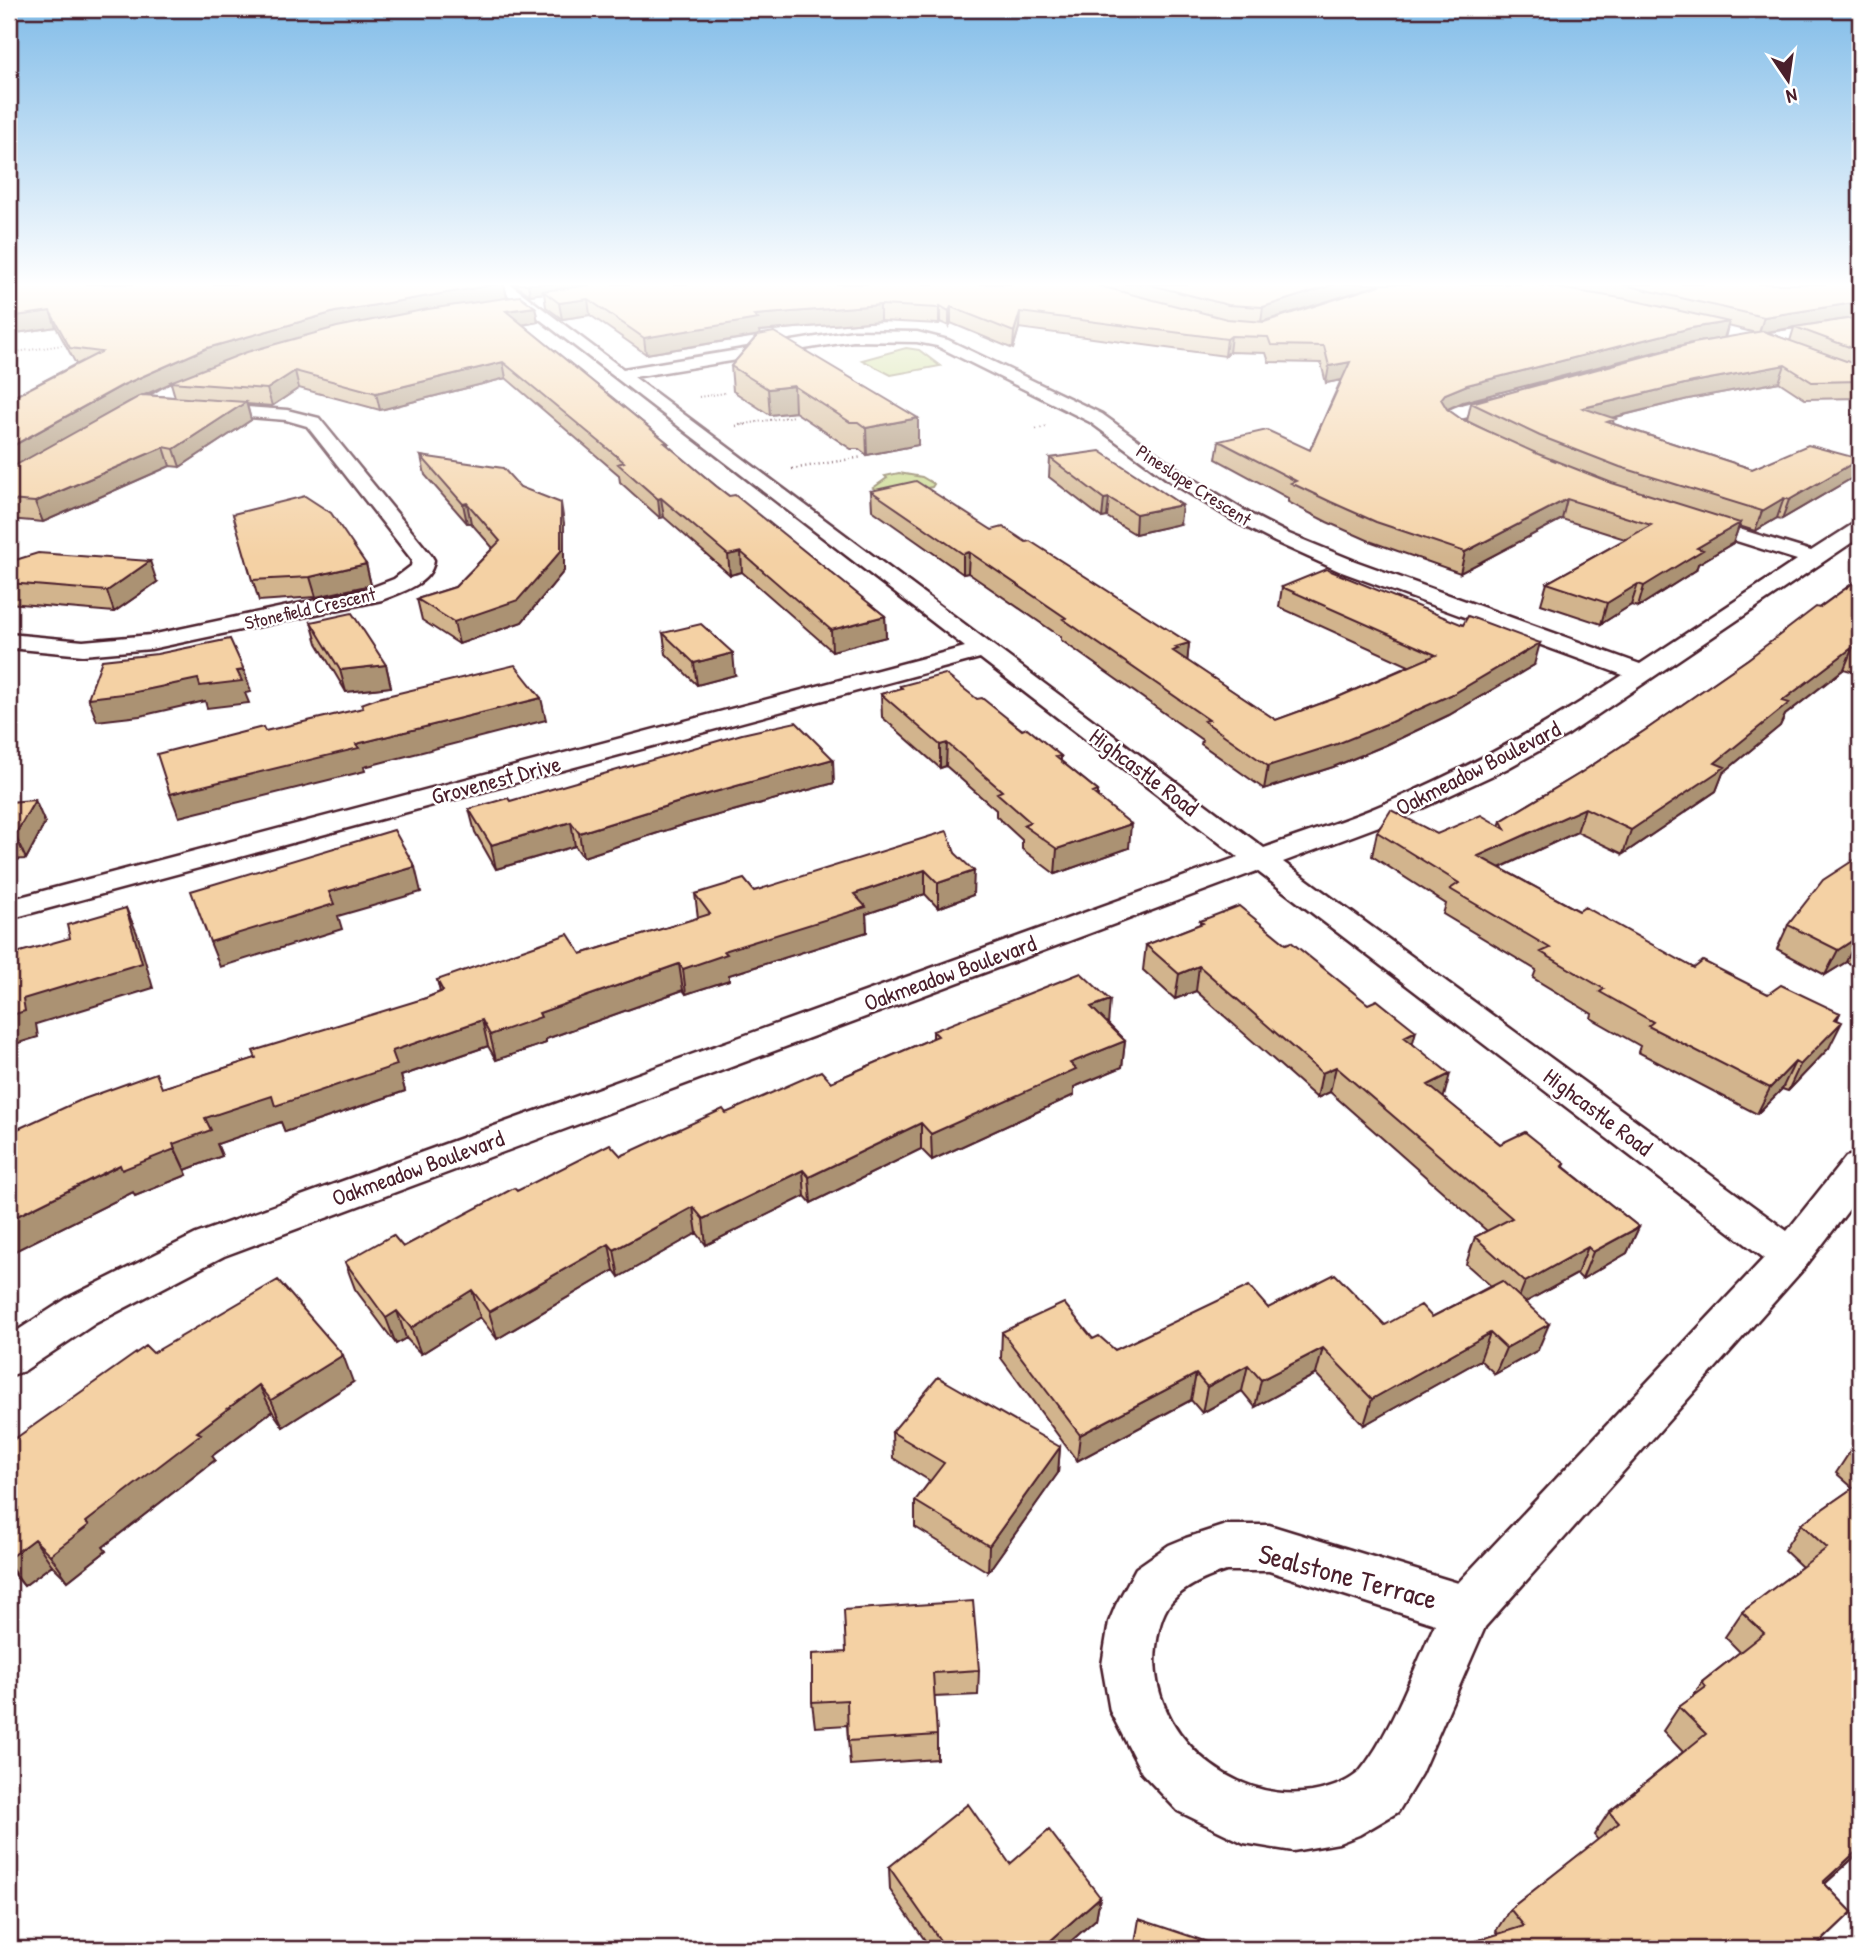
<svg xmlns="http://www.w3.org/2000/svg" width="1869" height="1958" font-family="'Patrick Hand',sans-serif">
<rect width="100%" height="100%" fill="#fff"/>
<filter id="ink" filterUnits="userSpaceOnUse"><feTurbulence type="fractalNoise" baseFrequency=".0143" numOctaves="2"/><feDisplacementMap in="SourceGraphic" scale="14" xChannelSelector="R" yChannelSelector="G"/><feConvolveMatrix kernelMatrix="1 2 1 2 8 2 1 2 1" color-interpolation-filters="sRGB"/></filter>
<g filter="url(#ink)">
<path fill="#c9d88c" stroke="#8a7c5c" stroke-width="2" d="M906 348 919 350 940 366 891 375 862 360Z
M899 473 922 477 934 484 932 487 884 496 873 488 887 478 885 476Z"/>
<g fill="none" stroke-linecap="round" stroke-linejoin="round">
<g stroke="#4a1f2b" stroke-width="5">
<path id="street" d="M494 284H510L623 369 853 331 917 332 948 340 1102 414 1185 474 1250 514 1289 534 1355 561 1640 664 1797 560 1686 525 1683 521 1686 517H1700L1811 551 1853 524 1860 522V537L1569 734 1506 769 1403 817 1283 862 1787 1231 1846 1157 1860 1153V1195L1805 1267 1485 1627 1421 1774 1398 1812 1359 1835 1339 1843 1293 1851 1244 1843 1178 1811 1142 1773 1110 1711 1102 1665 1109 1622 1116 1605 1136 1568 1169 1545 1186 1538 1226 1525H1269L1458 1583 1764 1258 1257 871 224 1256 96 1323 24 1371 9 1376V1336L66 1299 196 1234 1238 857 980 658 9 919V900L965 647ZM853 341 917 342 937 346 1090 422 1171 482 1236 522 1275 542 1339 571 1623 675C1547 725 1469 768 1384 804 1345 821 1304 833 1264 848L634 377ZM1226 1571H1269L1435 1624C1414 1668 1391 1734 1360 1771 1348 1783 1328 1789 1312 1792 1231 1805 1146 1730 1156 1647 1158 1631 1161 1615 1171 1602 1185 1586 1207 1577 1226 1571Z
M1860 319V329L1731 349 1723 344 1731 339Z
M216 367 224 372 222 376 182 392 129 422H117L114 418 170 384Z
M1513 395 1519 396 1522 400 1519 404 1460 419 1487 435 1489 439 1487 443C1470 447 1449 430 1439 418 1454 401 1492 399 1513 395Z
M205 404 287 410 319 418 431 555 434 560C432 584 401 592 382 600L151 649 83 655 9 648V634L83 641 151 635 368 589 394 579 411 566 412 560 307 426 286 420 199 413 196 409Z"/>
</g>
<path stroke="#4a1f2b" stroke-width="2" stroke-dasharray="1 2.5" stroke-linecap="butt" d="M9 353 70 344
M699 397 725 393
M739 425 794 416"/>
<path stroke="#4a1f2b" stroke-width="2.5" stroke-dasharray="1 3.5" stroke-linecap="butt" d="M736 426 749 424
M1036 429 1049 426
M792 469 863 457"/>
<use href="#street" fill="#fff" fill-rule="evenodd"/>
</g>
<path fill="#d2b48d" stroke="#4a1f2b" stroke-width="2" fill-rule="evenodd" d="M9 284H504L507 297 535 307 538 322 523 325 668 443V446L716 486 885 616 886 637 832 651 742 572 730 575 664 517 660 518 620 482 619 475 506 378 380 410 299 388 272 406 247 404 251 420 180 467 170 466 43 522 9 519V399L76 364 56 327 9 334ZM171 383 175 397 144 395Z
M514 284H1860V398L1805 399 1779 382 1688 399 1612 418 1614 424 1752 469 1852 478 1782 519 1777 518 1755 531 1739 526 1733 543 1698 564 1696 570 1638 607 1631 605 1601 624 1541 604 1547 583 1625 539 1562 519 1460 573 1372 542 1327 522 1288 502V498L1216 459 1219 441 1310 450 1341 380 1326 383 1321 363 1269 362 1266 353 1229 352 1225 356 1019 328 1013 349 951 323 949 326 940 322 939 324 880 321 759 331V335L918 445 867 455 859 449H851L795 412 770 415 733 391 731 366 757 336 646 354 590 315 562 319 546 307 544 293 530 295ZM1728 326 1756 333 1725 338ZM1794 328 1790 341 1766 332ZM1686 344 1471 403 1467 421 1499 437 1461 419 1447 409 1463 402Z
M421 456 520 487 564 523V571L522 622 459 644 422 620 417 599 455 587 493 548 471 523H467L425 475Z
M1050 458 1180 524 1135 534 1107 517 1102 518 1049 477Z
M871 491 992 530 1189 643 1187 661 1276 720 1336 698 1409 666 1279 607 1282 587 1534 665 1449 715 1386 745 1333 767 1264 789 1201 744 1202 740 1061 640V637L968 573 963 574 872 510Z
M233 514 366 564 371 585 316 597 259 601Z
M9 562 157 582 114 612 9 603Z
M1860 578V674L1844 669 1785 715 1780 726 1723 773 1716 791 1623 854 1577 832 1500 868 1579 911 1694 968 1768 994 1840 1013 1837 1020 1829 1048 1788 1091 1782 1089 1757 1114 1638 1052 1640 1046 1591 1018 1592 1014 1533 978 1536 970 1443 914 1446 904 1372 856 1377 832 1437 834 1499 826 1501 821 1579 774 1647 729 1748 659Z
M311 622 386 665 391 687 346 692 317 643Z
M663 633 735 675 697 685 666 654Z
M900 686 977 699 1061 756V761L1098 791V797L1129 848 1055 874 1022 849V840L996 816V810L946 766 940 768 882 717 881 694 900 689Z
M834 783 689 823 583 857 575 846 496 869 475 832 469 809 510 801Z
M9 802 45 823 26 859 9 860Z
M955 853 973 895 938 908 925 894 866 914 867 932 729 975V980L686 994 683 990 546 1039V1043L496 1060 488 1046 401 1076 405 1091 285 1132 281 1122 217 1144 222 1156 185 1170 187 1175 135 1196 133 1192 9 1254V1133L163 1088 256 1058 426 998 440 992 437 980 581 954 698 918 695 894 754 891Z
M1860 856V963L1855 966 1846 962 1825 975 1777 949 1788 925Z
M1200 921 1413 1044 1443 1098 1500 1144 1565 1164 1564 1167 1639 1227 1627 1253 1582 1279 1577 1274 1525 1302 1538 1350 1495 1374 1480 1360 1364 1425 1316 1374 1255 1407 1242 1391 1202 1413 1191 1400 1077 1461 1001 1358 1002 1332 1093 1339 1115 1350 1268 1308 1385 1325 1432 1317 1491 1286 1466 1264 1475 1237 1487 1231 1330 1092 1317 1098 1196 991 1175 999 1143 970 1146 945 1200 924Z
M1108 1024 1125 1041 1122 1067 1074 1087V1095L932 1160 921 1149 811 1203 805 1196 706 1245 697 1233 619 1277 614 1270 497 1339 480 1317 421 1354 406 1338 396 1344 355 1289 345 1262 403 1247 517 1191 621 1156 726 1113 831 1082 933 1038V1031Z
M153 1353 353 1382 283 1427 272 1411 212 1456 215 1460 103 1547 106 1551 68 1581 52 1565 24 1586 9 1569V1443Z
M892 1432 1060 1447 1058 1473 988 1572 915 1527V1501L930 1481 893 1458Z
M1860 1442V1852L1825 1884 1852 1912 1814 1949H1450L1499 1934 1496 1931 1510 1909 1598 1840 1594 1835 1609 1812 1683 1752 1663 1731 1679 1707 1692 1698 1702 1682 1740 1652 1725 1637 1742 1612 1802 1567 1784 1550 1801 1524 1853 1488 1836 1473 1853 1447Z
M812 1654 979 1670 978 1695 934 1697 937 1735V1759L850 1765 847 1725 815 1727 812 1702Z
M1010 1864 1100 1897 1096 1919 1062 1949H931L890 1890 889 1867Z"/>
<path fill="#ab9273" stroke="#4a1f2b" stroke-width="2" d="M499 284H504L507 298 170 382 171 383 129 402 9 471V448L123 385 207 348 335 312Z
M528 284H614L543 291 544 293 530 295Z
M1336 284H1382L1261 322 1263 307Z
M588 299 590 315 562 319 559 303Z
M1860 302V317L1759 333 1764 317Z
M880 305V321L759 331 760 335 646 354 644 338 754 315Z
M940 306V322L939 324V308Z
M535 307 538 322 509 327 506 311Z
M951 307V323L949 326V311Z
M50 311 56 327 9 334V317Z
M1020 312 1019 328 1013 349 1014 332Z
M1729 322 1724 338 1686 344 1463 402 1441 412V399L1445 394 1467 385 1691 328Z
M1231 336 1229 352 1225 356 1227 339Z
M503 362 506 378 380 410 376 393Z
M1350 362 1347 379 1326 383 1329 366Z
M1785 365 1779 382 1688 399 1578 426 1583 408 1693 382Z
M295 371 299 388 272 406 267 389Z
M794 386 795 412 770 415 768 389Z
M246 402 251 420 180 467 174 449Z
M918 418V445L867 455 866 428Z
M164 447 170 466 43 522 35 502Z
M1860 459 1852 478 1782 519 1789 500Z
M661 498 664 517 660 518 658 499Z
M1109 498 1107 517 1102 518 1104 499Z
M1784 498 1777 518 1755 531 1762 511Z
M1567 499 1562 519 1460 573 1465 552Z
M467 503 471 523H467L463 504Z
M561 503 564 523V571L522 622 459 644 454 622Z
M1182 505 1180 524 1135 534 1136 514Z
M1740 523 1733 543 1698 564 1696 570 1638 607 1644 586 1697 548Z
M741 552 742 572 730 575 728 555Z
M969 552 968 573 963 574V554Z
M150 561 157 582 114 612 107 591Z
M366 564 371 585 316 597 310 577Z
M1638 584 1631 605 1601 624 1607 603Z
M885 616 886 637 832 651 831 630Z
M1189 643 1187 665 1173 651 1175 647Z
M1540 643 1534 665 1449 715 1386 745 1333 767 1264 789 1268 766Z
M1853 647 1844 669 1785 715 1780 726 1723 773 1716 791 1623 854 1631 830 1715 763 1782 701Z
M733 653 735 675 697 685 694 663Z
M386 665 391 687 346 692 340 670Z
M244 670 251 692 245 693 249 703 207 708 205 701 140 716 97 721 88 698Z
M541 698 546 720 364 767 365 771 179 817 170 794 356 744Z
M947 743 946 766 940 768V745Z
M833 759 834 783 689 823 583 857 579 833 686 800Z
M35 800 45 823 26 859 15 835Z
M1585 808 1577 832 1471 881 1478 856Z
M571 822 575 846 496 869 491 845Z
M1131 824 1129 848 1055 874 1057 849Z
M415 867 421 892 338 916 342 929 220 967 210 942 329 892Z
M925 870V894L866 914 867 932 729 975V980L686 994 683 969 854 894Z
M974 871 973 895 938 908V883Z
M126 908 137 933 153 988 36 1024 38 1037 9 1046V1016L23 999Z
M1858 937 1846 962 1825 975 1838 950Z
M1860 955V963L1855 966Z
M679 964 683 990 546 1039V1043L496 1060 490 1035 539 1013Z
M1199 966 1196 991 1175 999 1179 974Z
M1110 1000 1108 1025 1091 1007Z
M1840 1013 1829 1035 1842 1022 1829 1048 1788 1091 1800 1065Z
M482 1020 488 1046 401 1076 405 1091 285 1132 281 1122 217 1144 222 1156 185 1170 173 1144 205 1118 392 1051Z
M1416 1031 1409 1057 1404 1037Z
M1125 1041 1122 1067 1074 1087V1095L932 1160 931 1134 1070 1063Z
M1795 1062 1782 1089 1757 1114 1770 1088Z
M1336 1067 1330 1092 1317 1098 1322 1073Z
M1450 1074 1443 1100 1428 1085Z
M921 1123V1149L811 1203 809 1177Z
M175 1149 187 1175 135 1196 133 1192 9 1254V1220L120 1165Z
M803 1170 805 1196 706 1245 703 1219Z
M693 1207 697 1233 619 1277 614 1250Z
M1639 1227 1627 1253 1582 1279 1593 1252Z
M609 1244 614 1270 497 1339 489 1312Z
M1588 1247 1577 1274 1515 1308 1525 1282Z
M472 1290 480 1317 421 1354 411 1328Z
M397 1311 406 1338 396 1344 386 1318Z
M1549 1324 1538 1350 1495 1374 1506 1348Z
M1490 1333 1480 1360 1364 1425 1372 1399Z
M1323 1348 1316 1374 1255 1407 1261 1380Z
M343 1355 353 1382 283 1427 271 1400Z
M1248 1365 1242 1391 1202 1413 1207 1387Z
M1196 1374 1191 1400 1077 1461 1080 1435Z
M259 1385 272 1411 212 1456 215 1460 103 1547 106 1551 68 1581 50 1555 86 1522 197 1432Z
M1060 1447 1058 1473 988 1572 989 1546Z
M34 1539 52 1565 24 1586 9 1565V1558Z
M1860 1848V1852L1802 1904 1823 1882Z
M1100 1897 1096 1919 1062 1949H1041Z"/>
<path fill="#f4d1a4" stroke="#4a1f2b" stroke-width="2" d="M19 284H499L335 312 207 348 123 385 9 448V399L101 352 70 348 50 311 9 317V286Z
M599 284H1092L1227 319 1264 322 1383 284H1532L1627 299 1729 322 1691 328 1467 385 1445 394 1441 399 1447 409 1461 419 1538 454 1612 483 1740 523 1697 548 1703 550 1644 586 1638 584 1607 603 1547 583 1651 525 1567 499 1465 552 1376 522 1331 502 1291 483 1296 481 1219 441 1267 430 1310 450 1350 362 1329 366 1324 346 1271 345 1268 337 1231 336 1227 339 1020 312 1014 332 951 307 949 311 940 306 939 308 880 305 754 315 758 319 644 338 588 299 559 303 543 291Z
M1147 284H1336L1263 307 1228 305Z
M1620 284H1860V302L1764 317Z
M520 296 535 307 506 311 668 443H665L716 486 729 496 735 495 885 616 831 630 741 552 728 555 661 498 658 499 618 464 624 462 503 362 376 393 295 371 267 389 170 382 247 352 337 327 428 309Z
M1860 317V351L1795 327Z
M1763 331 1860 366V381L1812 382 1785 365 1693 382 1583 408 1616 419 1607 422 1752 469 1808 445 1860 459 1789 500 1784 498 1762 511 1620 467 1540 436 1471 403 1694 343Z
M774 332 918 418 866 428 858 422H850L794 386 768 389 731 366 758 335Z
M142 395 246 402 174 449 164 447 35 502 9 500V469Z
M1100 451 1182 505 1136 514 1109 498 1104 499 1050 458Z
M421 456 503 468 520 487 561 503V551L518 600 454 622 417 599 455 587 500 541 467 503 463 504Z
M916 481 992 530 1003 527 1026 542 1030 541 1189 643 1175 647 1178 649 1173 651 1276 720 1336 698 1436 655 1282 587 1326 569 1463 625 1468 616 1540 643 1455 693 1391 722 1337 744 1268 766 1204 721 1209 720 1063 619 1066 618 969 552 963 554 871 491Z
M305 496 331 513 366 564 310 577 252 580 233 514Z
M38 553 150 561 107 591 9 583V562Z
M1860 578V649L1853 647 1782 701 1789 703 1715 763 1725 767 1631 830 1585 808 1478 856 1579 911 1585 907 1694 968 1703 961 1768 994 1781 985 1840 1013 1835 1019 1842 1022 1800 1065 1795 1062 1770 1088 1648 1026 1653 1022 1600 992 1604 989 1541 952 1550 948 1450 889 1459 883 1377 832 1391 810 1437 834 1481 815 1505 829 1501 821 1579 774 1647 729 1748 659 1816 607 1819 608Z
M352 613 386 665 340 670 311 622Z
M701 624 733 653 694 663 663 633Z
M230 639 244 670 237 671 242 681 200 686 198 679 131 693 88 698 102 660 157 654Z
M515 665 541 698 356 744 359 748 170 794 157 754 263 727 265 731 363 708 361 704 378 698Z
M945 674 977 699 982 698 1022 730 1027 728 1061 756 1056 757 1098 791 1093 793 1131 824 1057 849 1023 825 1030 822 997 793 1002 791 947 743 940 745 881 694 902 688 900 686Z
M796 722 833 759 686 800 579 833 571 822 491 845 469 809 508 798 510 801 742 734Z
M35 800 15 835H9V802Z
M394 830 415 867 329 892 334 904 210 942 191 891Z
M947 831 955 853 974 871 938 883 925 870 854 894 866 907 724 951 727 954 683 969 679 964 539 1013 541 1017 490 1035 482 1020 392 1051 397 1065 275 1106 272 1096 205 1118 211 1130 173 1144 175 1149 122 1170 120 1165 9 1220V1133L81 1100 156 1073 162 1088 256 1058 253 1051 426 998 443 991 437 980 568 934 581 954 710 914 695 894 744 879 754 891Z
M1860 856V938L1858 937 1838 950 1788 925 1823 880Z
M1239 906 1286 944 1291 942 1368 1004 1377 1000 1416 1031 1404 1037 1450 1074 1428 1085 1500 1144 1525 1132 1565 1164 1562 1166 1639 1227 1593 1252 1588 1247 1525 1282 1475 1237 1512 1218 1336 1067 1322 1073 1199 966 1179 974 1146 945 1203 923 1200 921Z
M126 908 142 963 23 999 25 1011 9 1016V955L70 938 67 925Z
M1081 973 1110 1000 1091 1007 1125 1041 1070 1063 1076 1069 931 1134 921 1123 809 1177 803 1170 703 1219 693 1207 614 1250 609 1244 489 1312 472 1290 411 1328 397 1311 386 1318 345 1262 393 1235 403 1247 514 1188 517 1191 610 1144 621 1156 723 1109 726 1113 821 1071 831 1082 938 1036 933 1031Z
M1335 1274 1385 1325 1421 1305 1432 1317 1502 1281 1549 1324 1506 1348 1490 1333 1372 1399 1323 1348 1261 1380 1248 1365 1207 1387 1196 1374 1080 1435 1002 1332 1064 1303 1093 1339 1099 1336 1115 1350 1249 1286 1268 1308Z
M278 1280 343 1355 271 1400 259 1385 197 1432 201 1434 86 1522 89 1525 50 1555 34 1539 9 1558V1443L146 1346 153 1353Z
M938 1377 1060 1447 989 1546 915 1501 944 1463 892 1432Z
M1860 1442V1453L1853 1447Z
M1860 1483V1848L1823 1882 1852 1912 1813 1949H1450L1524 1926 1510 1909 1619 1823 1609 1812 1706 1734 1679 1707 1706 1687 1702 1682 1764 1633 1742 1612 1827 1548 1801 1524Z
M973 1601 979 1670 933 1673 937 1735 848 1741 847 1700 812 1702V1654L846 1652 844 1610Z
M968 1804 1010 1864 1049 1830 1100 1897 1041 1949H946L889 1867Z
M1139 1919 1228 1949H1134Z"/>
</g>
<linearGradient id="sky" x2="0" y2="1"><stop stop-color="#81bce8"/><stop offset="0.51" stop-color="#fff"/><stop offset="1" stop-color="#fff" stop-opacity="0"/></linearGradient>
<rect width="1869" height="558" fill="url(#sky)"/>
<g text-anchor="middle" stroke-width="5" stroke-linejoin="round" paint-order="stroke">
<g font-size="19" fill="#4a1f2b" stroke="#fff">
<text transform="translate(1194 485) rotate(33)" y="7">Pineslope Crescent</text>
<text transform="translate(310 608) rotate(-13)" y="7">Stonefield Crescent</text>
</g>
<g font-size="23" fill="#4a1f2b" stroke="#fff">
<text transform="translate(1478 768) rotate(-27)" y="8">Oakmeadow Boulevard</text>
<text transform="translate(1144 772) rotate(37)" y="8">Highcastle Road</text>
<text transform="translate(496 780) rotate(-15)" y="8">Grovenest Drive</text>
<text transform="translate(950 973) rotate(-20)" y="8">Oakmeadow Boulevard</text>
<text transform="translate(1598 1112) rotate(37)" y="8">Highcastle Road</text>
<text transform="translate(418 1168) rotate(-20)" y="8">Oakmeadow Boulevard</text>
</g>
<g font-size="28" fill="#4a1f2b" stroke="#fff">
<text transform="translate(1348 1576) rotate(15)" y="10">Sealstone Terrace</text>
</g>
</g>
<rect width="1869" height="1958" fill="none" stroke="#fff" stroke-width="35"/>
<rect x="18" y="18" width="1834" height="1923" fill="none" stroke="#4a1f2b" stroke-width="2.5" filter="url(#ink)"/>
<g transform="translate(1788 80) rotate(167)" stroke="#ffffff" stroke-width="5" paint-order="stroke">
<path d="M0-5L12 26L0 18L-12 26Z" fill="#4a1f2b"/>
<text y="-10" font-size="19" font-weight="bold" text-anchor="middle" fill="#4a1f2b">N</text>
</g>
</svg>
